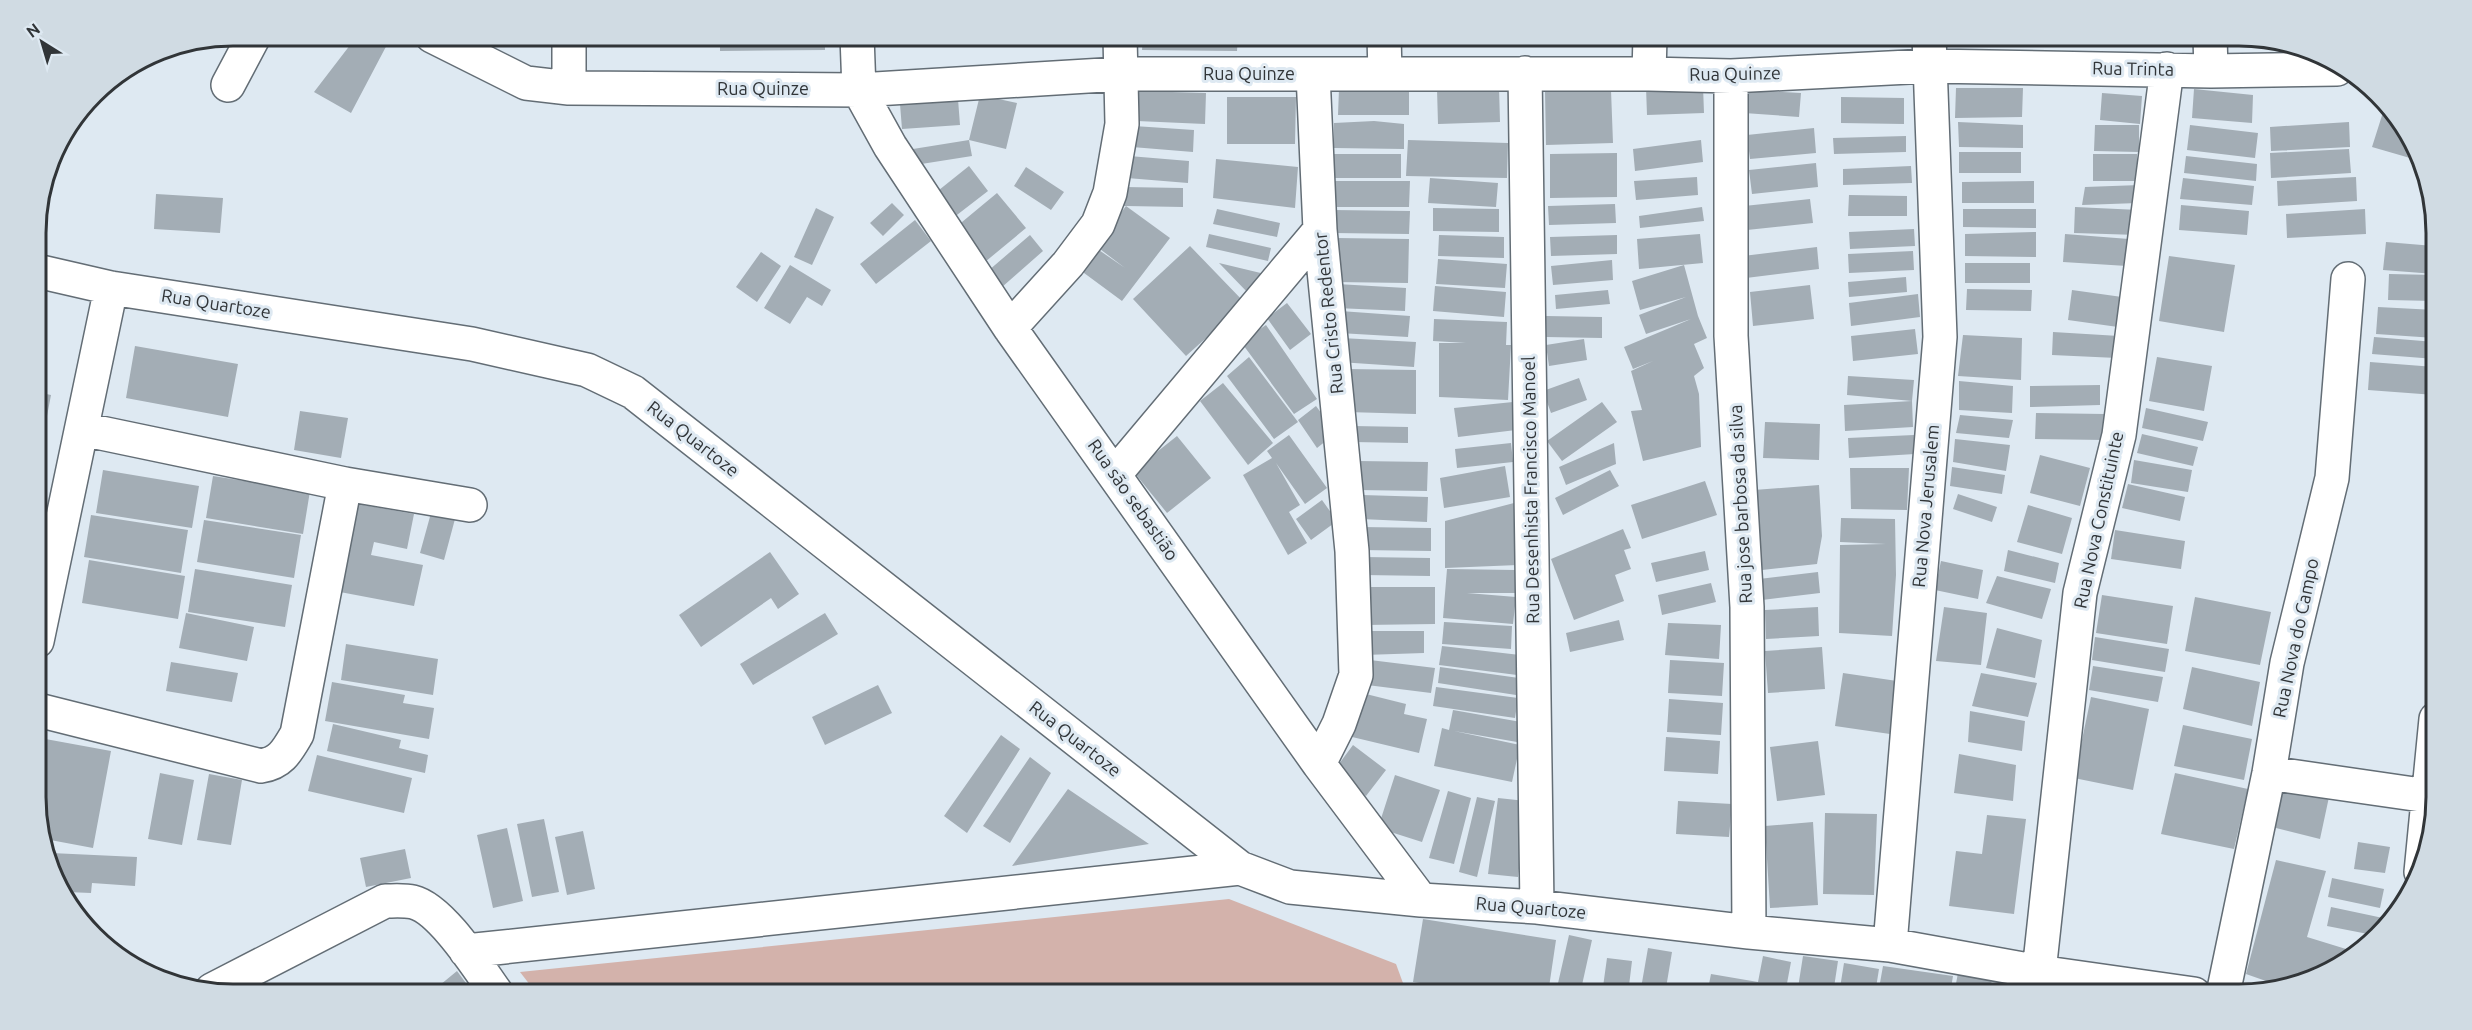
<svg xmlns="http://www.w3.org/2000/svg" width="2472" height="1030" font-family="Ubuntu,sans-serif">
<rect width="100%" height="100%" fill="#dee9f2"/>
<path fill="#d3b2ab" d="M1229 899 1396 964 1407 994H537L520 972Z"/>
<path fill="#a3adb5" d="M357 36H385L390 39 351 113 314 92Z
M720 36H825V50L720 51Z
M870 36H958L957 45 870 41Z
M1143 36H1238L1237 51 1142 50Z
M1287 36H1357V39L1287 42Z
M1413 36H1501V43L1413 42Z
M1703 86 1704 113 1647 115 1646 87Z
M1499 87 1500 122 1438 124 1437 89Z
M1956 88H2023L2022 117 1955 118Z
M1339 89H1409V115H1338Z
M2194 89 2253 95 2252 123 2192 118Z
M1611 90 1613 143 1546 145 1545 91Z
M1746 90 1801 93 1799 117 1744 113Z
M1138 91 1206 93 1205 124 1137 121Z
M2102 93 2142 96 2140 124 2100 120Z
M980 95 1017 103 1006 149 969 140Z
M1227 97H1296L1295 144H1227Z
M1841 97 1904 98V124L1841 123Z
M958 99 960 125 902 129 900 104Z
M2385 106 2395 113 2411 153 2410 158 2372 147Z
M1374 121 1404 124V149L1334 148V123Z
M1958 122 2023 125V148L1959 147Z
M2349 122 2350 147 2271 151 2270 127Z
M2095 125H2139V152L2094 151Z
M2190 125 2258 133 2255 158 2187 150Z
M1134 126 1194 130 1193 152 1132 147Z
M1814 128 1816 153 1750 159 1747 135Z
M1906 136V152L1834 154 1833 138Z
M969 140 972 156 915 165 913 149Z
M1408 140 1508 143 1507 178 1406 176Z
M1701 140 1703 162 1635 171 1633 149Z
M2349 149 2351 173 2271 178 2270 153Z
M1959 152H2021V173H1959Z
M1617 153V197L1550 198V154Z
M1332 154H1401V178H1332Z
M2093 154H2137V181H2093Z
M1129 156 1189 161 1188 183 1127 178Z
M2186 156 2257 164 2256 181 2184 173Z
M1216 159 1298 167 1295 208 1213 198Z
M1816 163 1818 187 1752 194 1749 170Z
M969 166 988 191 953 218 934 194Z
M1911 166 1912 183 1843 185V169Z
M1026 167 1064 192 1051 210 1014 186Z
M1697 177 1698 195 1636 200 1634 181Z
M2356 177 2357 201 2278 206 2277 181Z
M1430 178 1498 183 1496 207 1428 203Z
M2183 178 2254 186 2252 205 2180 199Z
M1333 181H1410L1409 207H1333Z
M2034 181V203H1962V182Z
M2140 185 2138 203 2082 205 2085 187Z
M1124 187 1183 188V207L1126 206 1170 238 1122 301 1080 270 1096 248 1125 268 1096 246 1126 206H1124Z
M997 193 1026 228 985 262 956 227Z
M156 194 223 198 220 233 154 229Z
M1849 195 1907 196V216H1848Z
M1810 199 1813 223 1747 230 1744 206Z
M892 203 904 215 883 236 870 223Z
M1615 204 1616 223 1549 225 1548 206Z
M2181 205 2249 211 2247 235 2179 230Z
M1702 207 1704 221 1640 228 1639 216Z
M2075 207 2139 210 2138 235 2074 233Z
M816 208 834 217 812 265 794 257Z
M1433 208 1499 209V232L1433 231Z
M1217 209 1280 223 1277 237 1213 224Z
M1963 209H2036V228L1963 227Z
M2365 209 2366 234 2287 238 2286 214Z
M1333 210 1410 211 1409 234 1333 233Z
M915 220 931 241 876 284 860 264Z
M1914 229 1915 246 1850 249 1849 232Z
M2036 232V257L1965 256V234Z
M1209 234 1271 248 1268 261 1206 247Z
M1700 234 1703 263 1639 269 1637 239Z
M2065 234 2129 239 2127 266 2063 262Z
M1030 235 1043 251 1002 287 988 271Z
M1439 235 1504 237V258L1438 256Z
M1617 235V254L1551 256 1550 237Z
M1336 238 1409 239 1408 283 1335 282Z
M2386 242 2434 246 2435 274 2383 270Z
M1190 246 1245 303 1186 356 1133 299Z
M1817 247 1819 269 1746 278 1743 256Z
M1913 251 1914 270 1849 273 1848 254Z
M761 252 781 266 757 302 736 287Z
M2169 256 2235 265 2224 332 2159 321Z
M1438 259 1507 264 1505 288 1436 284Z
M1612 260 1613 280 1553 285 1551 266Z
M1219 263 1269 275 1250 295Z
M1965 263H2030V283H1965Z
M790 265 831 290 822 306 807 297 790 324 764 308Z
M1684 265 1698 316 1707 338 1694 344 1704 368 1694 376 1699 394 1701 447 1643 461 1631 411 1642 410 1631 371 1653 361 1633 369 1624 347 1691 319 1646 334 1639 315 1686 297 1640 310 1632 281Z
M2389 274 2435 275V301L2388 300Z
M1906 277 1907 292 1849 297 1848 282Z
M1337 284 1406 288 1405 311 1336 308Z
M1810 285 1814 319 1753 326 1750 292Z
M1435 286 1506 292 1504 317 1433 311Z
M1967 289 2032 290 2031 311 1966 310Z
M1608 290 1610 304 1556 309 1555 295Z
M2072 290 2122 297 2118 327 2068 320Z
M1918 294 1920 317 1851 326 1849 303Z
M1287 303 1311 334 1290 350 1267 318Z
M2378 307 2435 310V338L2376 334Z
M1340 311 1410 316 1408 337 1339 333Z
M1546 316 1602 317V338L1546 337Z
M1434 319 1507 322 1506 345H1511L1508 400 1439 397V343H1466L1433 341Z
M1266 325 1317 399 1294 414 1241 342Z
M1915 329 1918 354 1853 361 1851 336Z
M2053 332 2119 336 2117 358 2052 355Z
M1963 335 2022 338 2021 380 1958 376Z
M2374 337 2435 342V359L2372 354Z
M1341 338 1416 342 1414 367 1339 362Z
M1584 339 1587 360 1549 366 1546 345Z
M135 346 238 364 228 417 126 398Z
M1249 357 1298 422 1274 439 1227 376Z
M2157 357 2212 366 2204 411 2149 401Z
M2370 362 2435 367V395L2368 390Z
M1347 369 1416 370V414L1347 412Z
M1848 376 1914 380 1912 401 1913 427 1845 431 1844 405 1912 401 1847 395Z
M1579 378 1587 400 1551 413 1543 391Z
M1959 381 2013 386 2012 413 1959 410Z
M1223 383 1273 443 1248 465 1200 401Z
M2100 385V405L2030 407V386Z
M37 392 51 395 43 437 37 436Z
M1513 402 1516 430 1458 437 1454 408Z
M1602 402 1617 422 1562 461 1547 441Z
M1316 406 1336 433 1317 448 1298 420Z
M2146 408 2208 422 2203 441 2142 428Z
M300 411 348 418 341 458 294 450Z
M2036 413 2105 414 2104 440 2035 439Z
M1960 415 2013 420 2009 438 1956 433Z
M1765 422 1820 424 1819 460 1763 458Z
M1353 426 1408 427V443L1353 442Z
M2142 434 2198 447 2193 466 2137 453Z
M1289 435 1327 488 1305 504 1276 463 1300 505 1289 512 1307 543 1288 555 1243 475 1272 458 1267 451Z
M1914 435 1915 454 1849 458 1848 438Z
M1177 436 1211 478 1167 513 1133 471Z
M1955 439 2010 445 2006 471 1953 462Z
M1511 443 1513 462 1457 468 1455 449Z
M1614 443 1616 464 1566 485 1559 467Z
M37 453 45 454 38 489H37Z
M2040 455 2090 468 2080 506 2030 493Z
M2134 460 2192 470 2188 492 2131 483Z
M1358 461 1428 462 1427 491 1357 490Z
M1505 466 1510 497 1444 508 1440 478Z
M1952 467 2005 475 2002 494 1950 486Z
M1850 468H1909L1907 510 1851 509Z
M103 470 199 486 192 528 96 513Z
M1610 470 1619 486 1563 515 1555 498Z
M213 476 310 491 303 534 206 518Z
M1705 481 1717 515 1642 539 1631 505Z
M2128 484 2185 497 2180 521 2122 508Z
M1819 485 1822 536 1817 564 1762 570 1754 490Z
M1958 494 1997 507 1992 522 1953 509Z
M1362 495 1428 497 1427 522 1361 519Z
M1322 500 1337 521 1311 540 1296 519Z
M1514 503 1518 565 1445 568V521Z
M358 504 414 514 407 549 374 542 371 555 423 565 414 606 340 592Z
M2028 505 2072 518 2062 554 2017 542Z
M431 513 455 519 444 560 420 553Z
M91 515 188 530 181 573 84 557Z
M1841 518 1895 519 1896 575 1892 636 1839 633 1840 545 1886 544 1840 542Z
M204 520 301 535 294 578 197 562Z
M1361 527 1431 528V551L1360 550Z
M1623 529 1631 548 1624 550 1631 569 1615 575 1624 601 1574 620 1551 559Z
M2115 530 2185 541 2181 569 2111 559Z
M2008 550 2059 563 2055 583 2004 571Z
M1705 551 1709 570 1656 582 1651 563Z
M770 552 799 594 778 609 771 598 701 647 679 615Z
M1364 557 1430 558V576L1364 575Z
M89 560 185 576 178 619 82 603Z
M1941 561 1983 570 1978 599 1935 590Z
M195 569 292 585 285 627 188 612Z
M1447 569 1515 570V593H1467L1516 597 1513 624 1443 618Z
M1818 572 1820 593 1762 600 1759 579Z
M1997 576 2051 589 2042 619 1986 603Z
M1711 583 1716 602 1662 615 1658 595Z
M1365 587H1435V624L1364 625Z
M2102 595 2173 606 2167 644 2096 633Z
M2195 597 2271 612 2260 665 2185 651Z
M1818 607 1819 636 1766 639 1765 610Z
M1944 607 1987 613 1981 665 1936 661Z
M186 613 254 627 247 661 179 648Z
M825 613 838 634 753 685 740 664Z
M1619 620 1624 640 1570 652 1566 633Z
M1444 622 1512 626 1511 649 1442 644Z
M1668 623 1721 625 1719 659 1665 655Z
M1997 628 2042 640 2035 678 1986 668Z
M1364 631H1424V653L1364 655Z
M2095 637 2169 649 2165 672 2092 660Z
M346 644 438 659 433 695 341 680Z
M1442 646 1520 655 1517 675 1439 665Z
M1822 647 1825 689 1768 693 1765 651Z
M1370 660 1435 668 1431 693 1367 685Z
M1670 660 1724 663 1722 696 1668 693Z
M171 662 238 673 232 702 166 691Z
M2093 666 2163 677 2158 702 2089 690Z
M1440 667 1519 678 1516 695 1438 683Z
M2192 667 2260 682 2252 726 2183 709Z
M1843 673 1897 681 1890 734 1835 726Z
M1981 673 2037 683 2028 717 1972 706Z
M332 682 405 695 403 703 434 708 429 739 325 721Z
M878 685 892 713 825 745 812 717Z
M1436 687 1518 698 1515 718 1433 706Z
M1358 692 1406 704 1404 714 1427 719 1419 753 1348 736Z
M2091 697 2149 709 2133 790 2074 778Z
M1669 699 1723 703 1721 735 1667 732Z
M1453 710 1521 722 1517 742 1454 731 1520 745 1512 782 1434 766 1442 728 1449 730Z
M1970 711 2025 721 2022 751 1968 742Z
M333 724 401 740 399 748 428 755 425 773 327 751Z
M2183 725 2252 739 2244 780 2174 766Z
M1001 735 1020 749 967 833 944 816Z
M1666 737 1720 741 1718 774 1664 771Z
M40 738 111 751 93 848 45 839 38 822V749Z
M1818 741 1825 795 1777 801 1770 747Z
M1353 745 1386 770 1366 796 1333 772Z
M1959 754 2016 765 2013 801 1954 793Z
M317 755 412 778 404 813 308 791Z
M1030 757 1051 773 1010 843 983 826Z
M160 773 194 780 182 845 148 839Z
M2175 773 2248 789 2234 849 2161 834Z
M209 774 242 780 231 845 197 840Z
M1395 775 1440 790 1422 842 1378 828Z
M2283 786 2329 797 2320 839 2272 827Z
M1068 789 1149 844 1012 866Z
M1448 791 1471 798 1454 864 1429 858Z
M1477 797 1495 801 1477 877 1459 872Z
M1498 798 1527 801 1518 877 1488 874Z
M1678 801 1732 804 1729 837 1676 834Z
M1825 813 1877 814 1874 895 1823 894Z
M1987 815 2026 819 2014 914 1949 906 1956 851 1982 854Z
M544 819 559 892 532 897 517 824Z
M1813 822 1818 905 1770 908 1765 826Z
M507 828 523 901 493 908 477 835Z
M583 831 595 889 567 895 555 837Z
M2358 842 2390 847 2385 873 2354 869Z
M405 849 411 878 366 887 360 858Z
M51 853 137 857 135 886 92 883 91 893 67 892Z
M2276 860 2326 871 2307 937 2359 953 2302 983 2283 987 2246 974Z
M2332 878 2384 889 2380 908 2328 897Z
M2331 907 2383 918 2382 922 2373 935 2327 926Z
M1423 919 1556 940 1548 994H1490L1413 982Z
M1569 935 1592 940 1580 994 1556 992Z
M1648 948 1672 952 1665 994H1640Z
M1763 956 1791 962 1785 994H1707L1711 974 1758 982Z
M1803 956 1838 961 1833 994H1797Z
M1607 958 1632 961 1628 994H1602Z
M1844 963 1879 969 1875 994H1839Z
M1883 966 1953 976 1950 994H1878Z
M457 971 474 994H429Z
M1958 973 1992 978 1990 994H1954Z
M1998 980 2082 994H1996Z"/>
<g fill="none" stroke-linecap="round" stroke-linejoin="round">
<g stroke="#636d75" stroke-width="36">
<path id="minor" d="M432 36 526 83 569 88 859 90 1120 74H1649L1731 76 1929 66 2211 71 2337 69
M857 36 859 90 890 146 1010 328 1319 764 1421 900
M1384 36 1385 73
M2210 36 2211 71
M1525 73 1537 907
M1313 74 1320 230 1352 551 1356 675 1339 724 1319 764
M1649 74 1650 36
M1731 76V336L1747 607 1749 932
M228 85 254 36
M569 88V36
M37 271 111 288 472 344 587 370 633 392 1240 868 1290 887 1421 900 1537 907 1749 932 1890 945 2039 972 2194 994
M1010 328 1068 264 1098 224 1110 193 1122 124 1120 36
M1115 474 1320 230
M345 484 470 505
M37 641 111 288
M38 710 261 766C281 763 287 751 297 734L345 484 82 429
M2269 773 2428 796
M2421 872 2436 719
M1890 945 1940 337 1929 36
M466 951 1240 868
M2039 972 2080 593 2119 435 2167 69
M212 990 385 901C393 901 404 900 413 902 442 909 479 969 497 994
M2223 994 2269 773 2287 663 2332 478 2348 279"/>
</g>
<use href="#minor" stroke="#fff" stroke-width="33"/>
</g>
<g text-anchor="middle" stroke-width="6" stroke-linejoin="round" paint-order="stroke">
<g font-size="18" fill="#313538" stroke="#dee9f2">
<text transform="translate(2133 69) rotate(1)" y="6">Rua Trinta</text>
<text x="1249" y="80">Rua Quinze</text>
<text transform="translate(1735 74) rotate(-1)" y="6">Rua Quinze</text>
<text x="763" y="95">Rua Quinze</text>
<text transform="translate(216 304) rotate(9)" y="6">Rua Quartoze</text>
<text transform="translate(1329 313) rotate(-96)" y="6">Rua Cristo Redentor</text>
<text transform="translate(693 439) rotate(38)" y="6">Rua Quartoze</text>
<text transform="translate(1531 490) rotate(-91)" y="6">Rua Desenhista Francisco Manoel</text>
<text transform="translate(1133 500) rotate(55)" y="6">Rua são sebastião</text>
<text transform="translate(1741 504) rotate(-93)" y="6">Rua jose barbosa da silva</text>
<text transform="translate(1926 506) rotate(-85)" y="6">Rua Nova Jerusalem</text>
<text transform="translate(2099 520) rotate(-78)" y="6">Rua Nova Constituinte</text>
<text transform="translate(2296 638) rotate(-78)" y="6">Rua Nova do Campo</text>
<text transform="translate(1075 739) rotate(38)" y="6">Rua Quartoze</text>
<text transform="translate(1531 908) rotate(5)" y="6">Rua Quartoze</text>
</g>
</g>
<path d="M0 0H2472V1030H0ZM233 46H2239A187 187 0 0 1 2426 233V797A187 187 0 0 1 2239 984H233A187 187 0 0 1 46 797V233A187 187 0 0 1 233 46Z" fill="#d0dbe3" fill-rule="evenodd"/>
<path fill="none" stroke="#313538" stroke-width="3" d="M233 46H2239A187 187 0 0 1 2426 233V797A187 187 0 0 1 2239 984H233A187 187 0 0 1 46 797V233A187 187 0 0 1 233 46Z"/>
<g transform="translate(42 42) rotate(323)" stroke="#dee9f2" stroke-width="4.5" paint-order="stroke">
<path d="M0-4.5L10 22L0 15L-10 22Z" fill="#313538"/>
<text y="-9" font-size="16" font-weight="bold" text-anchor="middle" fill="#313538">N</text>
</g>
</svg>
